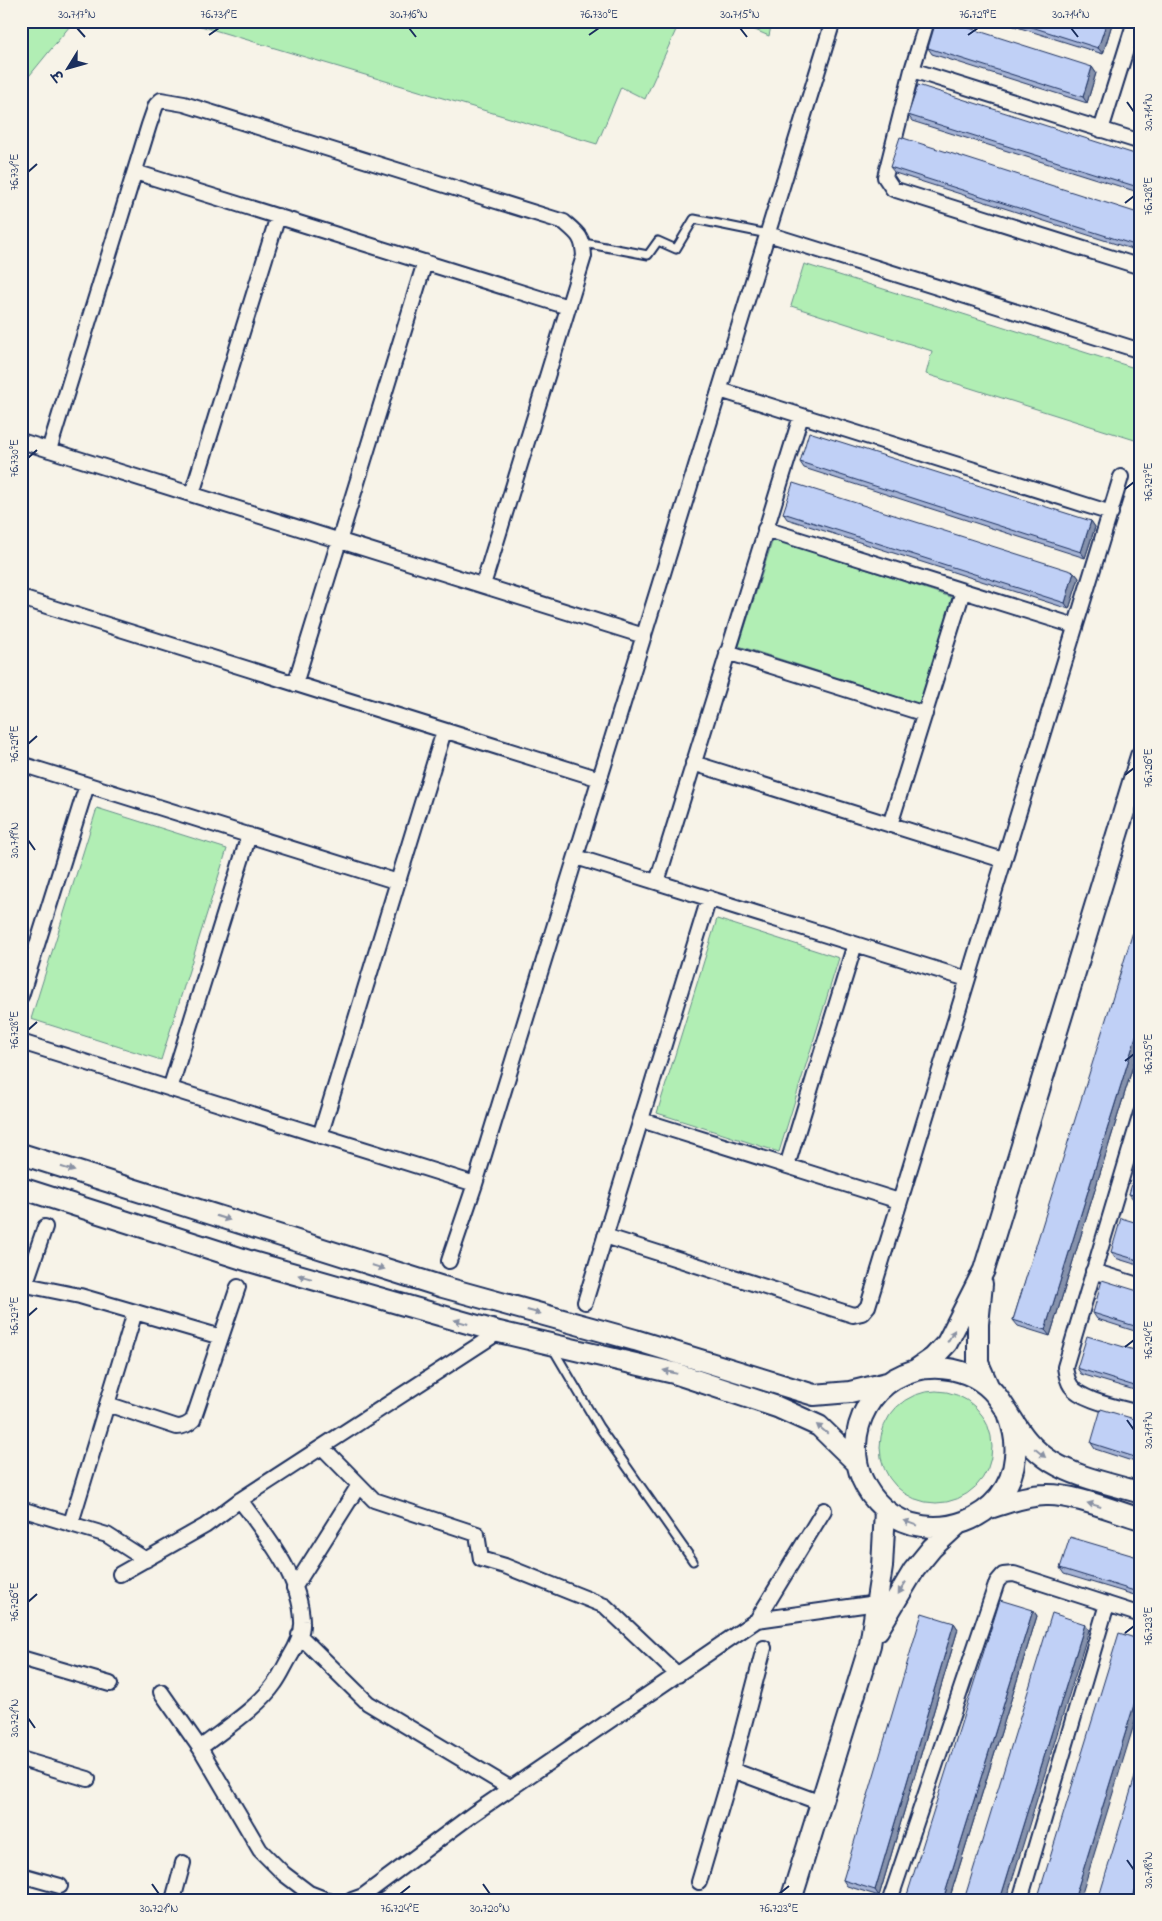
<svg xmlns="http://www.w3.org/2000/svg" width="1162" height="1921" font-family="'Indie Flower','Playpen Sans Deva',sans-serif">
<rect width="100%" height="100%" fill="#f7f3e8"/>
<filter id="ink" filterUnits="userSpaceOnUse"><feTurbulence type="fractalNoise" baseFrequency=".02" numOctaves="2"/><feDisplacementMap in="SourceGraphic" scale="10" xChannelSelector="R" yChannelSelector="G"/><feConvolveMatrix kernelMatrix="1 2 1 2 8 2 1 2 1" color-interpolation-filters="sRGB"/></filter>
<g filter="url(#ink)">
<path fill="#b1eeb4" stroke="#668e89" d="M21 21H74L21 86Z
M184 21 643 22 680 21 645 99 621 87 597 144Z
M734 21H772L769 36Z
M804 264 1141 370V442L926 374 932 351 791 306Z
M773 539 954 598 920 704 739 646Z
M97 808 227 849 161 1060 31 1019Z
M717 919 839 958 779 1152 657 1113Z
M880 1447a56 56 0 1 1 112 0a56 56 0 1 1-112 0Z"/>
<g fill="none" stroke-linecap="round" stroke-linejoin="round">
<g stroke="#1b2f5e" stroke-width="11">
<path id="lane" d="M584 243 648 255 658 241 676 249 694 219 768 234
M553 1349 599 1427 693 1561"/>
</g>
<g stroke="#1b2f5e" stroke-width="18">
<path id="street" d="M927 21 912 70 885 177 893 189 1141 267
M912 70 1141 142
M1101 130 1135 21
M135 172 568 307
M768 234 1141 351
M720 390 1111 513
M21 441 644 636
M49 450 149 125 156 105 161 100 184 104 564 222C578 234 583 237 584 256L483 585
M192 494 278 216
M765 529 1075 626
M21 598 600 779
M727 652 925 714
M295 684 425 262
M693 763 1003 860
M21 764 398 882
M890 825 963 591
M576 857 967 979
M657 882 801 416
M21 996 87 785
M21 1042 475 1184
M170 1089 249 835
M1141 1113 1065 1367C1066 1374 1067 1380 1071 1386 1081 1401 1123 1408 1141 1414
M641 1120 899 1201
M320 1136 444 731
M787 1166 855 944
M605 1236 853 1315 862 1313 868 1306 1121 477
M449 1261 475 1184 833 21
M1093 1271 1141 1286
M21 1284 80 1296 221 1337
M25 1285 45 1227
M585 1302 709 898
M107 1404 177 1427C184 1427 188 1425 193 1420L238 1287
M322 1447 374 1500 477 1534 481 1559 505 1566 605 1606 678 1675
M21 1509 107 1535 146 1560
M71 1523 135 1312
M120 1574 205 1526 240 1500 499 1332
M294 1588 359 1485
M757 1620 824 1510
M299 1635 368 1703 510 1788
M21 1658 110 1684
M161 1692 200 1748 260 1850 284 1874 309 1893 327 1900
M200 1748C224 1729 258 1708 275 1683 281 1675 285 1665 290 1657 296 1647 303 1633 302 1621 301 1577 265 1534 240 1500
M21 1759 88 1779
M732 1770 821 1803
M21 1875 60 1886
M699 1882 732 1770 764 1648
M173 1900 183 1863
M352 1900 363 1896 473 1814 757 1620 877 1603
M890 1900 997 1582 1003 1575 1014 1574 1141 1615
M1020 1900 1107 1604"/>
</g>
<g stroke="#1b2f5e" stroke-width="24">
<path id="secondary" d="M21 1154 443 1287 635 1340 814 1395 850 1392 887 1383
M21 1188 249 1261 499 1332 674 1373 777 1407 819 1426 857 1463
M982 1284 978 1324V1363L989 1388
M917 1369 933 1358 947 1343 984 1270 1141 756
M1009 1416C1014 1430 1017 1442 1015 1457 1010 1520 930 1549 883 1508 865 1492 855 1469 856 1445 857 1418 871 1393 894 1379 930 1358 978 1367 1001 1402 1018 1427 1025 1445 1052 1462 1078 1478 1112 1484 1141 1493
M989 1508C1007 1503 1026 1495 1046 1495 1073 1494 1114 1511 1141 1519
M878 1630 914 1570 932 1548 957 1525
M791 1900 870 1645 882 1567 885 1510"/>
</g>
<use href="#lane" stroke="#f7f3e8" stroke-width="7"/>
<use href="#street" stroke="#f7f3e8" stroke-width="14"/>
<use href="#secondary" stroke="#f7f3e8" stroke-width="20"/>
</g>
<path fill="#a5b3d4" stroke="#1b2f5e" d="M998 21H1110L1112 24 1103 54Z
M928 48 1092 67 1096 73 1087 103 932 54Z
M908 115 1141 156V193L912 121Z
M890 167 1141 214V252L895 173Z
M800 462 1091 521 1095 527 1085 558 804 468Z
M783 513 1074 572 1079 578 1069 609 787 519Z
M1141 920V1040L1050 1336 1018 1326 1013 1320Z
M1141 1162V1202L1134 1200 1129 1194Z
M1141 1224V1266L1115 1258 1111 1252Z
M1141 1292V1333L1097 1319 1093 1313Z
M1141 1352V1392L1081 1374 1077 1368Z
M1141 1421V1464L1095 1449 1091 1443Z
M1141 1558V1597L1064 1574 1060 1568Z
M1033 1610 1037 1616 949 1900H911L907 1895Z
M954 1623 958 1629 879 1896 847 1886 843 1880Z"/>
<path fill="#8692ac" stroke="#1b2f5e" d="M1107 21H1110L1112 24 1103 54 1098 48Z
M1092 67 1096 73 1087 103 1083 97Z
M1091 521 1095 527 1085 558 1081 552Z
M1074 572 1079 578 1069 609 1065 603Z
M1141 1020V1040L1050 1336 1045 1330Z
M1033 1610 1037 1616 949 1900H943Z
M954 1623 958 1629 879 1896 875 1890Z
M1085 1624 1089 1630 1006 1900H1000Z
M1141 1682V1702L1080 1900H1074Z
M1141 1872V1892L1138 1900H1132Z"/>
<path fill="#c0d0f6" stroke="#1b2f5e" d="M936 21H947L1092 67 1083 97 928 48Z
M1013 21H1107L1098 48Z
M918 85 1141 156V188L908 115Z
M900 137 1141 214V247L890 167Z
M809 432 1091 521 1081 552 800 462Z
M793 483 1074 572 1065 603 783 513Z
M1137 919 1141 920V1020L1045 1330 1013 1320Z
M1139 1161 1141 1162V1197L1129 1194Z
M1121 1218 1141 1224V1261L1111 1252Z
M1102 1280 1141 1292V1328L1093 1313Z
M1087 1336 1141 1352V1388L1077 1368Z
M1101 1409 1141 1421V1459L1091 1443Z
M1070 1537 1141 1558V1593L1060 1568Z
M1000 1600 1033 1610 943 1900H923L907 1895Z
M922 1613 954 1623 875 1890 843 1880Z
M1052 1613 1085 1624 1000 1900H964Z
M1119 1633 1141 1640V1682L1074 1900H1037Z
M1141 1757V1872L1132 1900H1098Z"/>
<defs><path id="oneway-solid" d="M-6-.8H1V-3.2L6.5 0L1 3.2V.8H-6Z" transform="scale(1.25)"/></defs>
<g fill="#8991a3">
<use href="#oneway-solid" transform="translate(68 1169) rotate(18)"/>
<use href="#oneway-solid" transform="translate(223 1218) rotate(18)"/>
<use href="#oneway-solid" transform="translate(378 1267) rotate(17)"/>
<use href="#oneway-solid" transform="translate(305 1277) rotate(-164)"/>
<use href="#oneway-solid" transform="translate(534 1312) rotate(15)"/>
<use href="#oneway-solid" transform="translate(461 1322) rotate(-164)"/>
<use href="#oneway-solid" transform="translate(951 1336) rotate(-60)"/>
<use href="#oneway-solid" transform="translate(670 1372) rotate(-166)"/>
<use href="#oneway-solid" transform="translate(822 1429) rotate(-141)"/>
<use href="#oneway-solid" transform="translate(1040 1453) rotate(39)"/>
<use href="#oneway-solid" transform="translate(1094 1505) rotate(-164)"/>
<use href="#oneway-solid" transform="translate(910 1523) rotate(-160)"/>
<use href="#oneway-solid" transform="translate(902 1588) rotate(122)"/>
</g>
</g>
<path fill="none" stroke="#1b2f5e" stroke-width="2" d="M77 28 85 37M409 28 416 37M740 28 747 37M1071 28 1078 37M209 35 219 28M589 35 599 28M968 35 978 28M1127 102 1134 112M28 172 37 164M1125 203 1134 196M28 458 37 450M1125 489 1134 482M28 744 37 736M1125 775 1134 768M28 840 35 850M28 1030 37 1022M1125 1061 1134 1054M28 1316 37 1308M1125 1347 1134 1340M1127 1420 1134 1430M28 1602 37 1594M1125 1633 1134 1626M28 1718 35 1728M1127 1860 1134 1870M152 1884 159 1894M483 1884 490 1894M400 1894 410 1886M779 1894 789 1886"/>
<rect width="1162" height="1921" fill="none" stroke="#f7f3e8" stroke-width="55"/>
<g transform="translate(68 68) rotate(233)" stroke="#f7f3e8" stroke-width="4" paint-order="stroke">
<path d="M0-4L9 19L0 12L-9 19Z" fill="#1b2f5e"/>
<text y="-8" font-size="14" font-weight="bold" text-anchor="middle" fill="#1b2f5e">उ</text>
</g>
<rect x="28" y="28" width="1106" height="1866" fill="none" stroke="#1b2f5e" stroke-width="2"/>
<g font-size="12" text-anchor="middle" fill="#1b2f5e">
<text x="77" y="18">30.717°N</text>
<text x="219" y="18">76.731°E</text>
<text x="409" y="18">30.716°N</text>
<text x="599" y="18">76.730°E</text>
<text x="740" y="18">30.715°N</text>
<text x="978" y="18">76.729°E</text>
<text x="1071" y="18">30.714°N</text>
<text transform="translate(1148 112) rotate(-90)" y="4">30.714°N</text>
<text transform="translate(14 172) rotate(-90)" y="4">76.731°E</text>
<text transform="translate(1148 196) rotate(-90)" y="4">76.728°E</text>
<text transform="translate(14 458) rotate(-90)" y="4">76.730°E</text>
<text transform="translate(1148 482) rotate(-90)" y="4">76.727°E</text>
<text transform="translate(14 744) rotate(-90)" y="4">76.729°E</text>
<text transform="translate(1148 768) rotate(-90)" y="4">76.726°E</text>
<text transform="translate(14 840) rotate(-90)" y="4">30.719°N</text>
<text transform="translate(14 1030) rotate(-90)" y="4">76.728°E</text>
<text transform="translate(1148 1054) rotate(-90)" y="4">76.725°E</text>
<text transform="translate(14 1316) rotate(-90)" y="4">76.727°E</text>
<text transform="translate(1148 1340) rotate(-90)" y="4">76.724°E</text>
<text transform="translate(1148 1430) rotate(-90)" y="4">30.717°N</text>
<text transform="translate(14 1602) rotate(-90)" y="4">76.726°E</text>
<text transform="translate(1148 1626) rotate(-90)" y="4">76.723°E</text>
<text transform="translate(14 1718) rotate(-90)" y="4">30.721°N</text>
<text transform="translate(1148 1870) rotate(-90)" y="4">30.718°N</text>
<text x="159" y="1912">30.721°N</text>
<text x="400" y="1912">76.724°E</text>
<text x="490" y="1912">30.720°N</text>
<text x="779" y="1912">76.723°E</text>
</g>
</svg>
